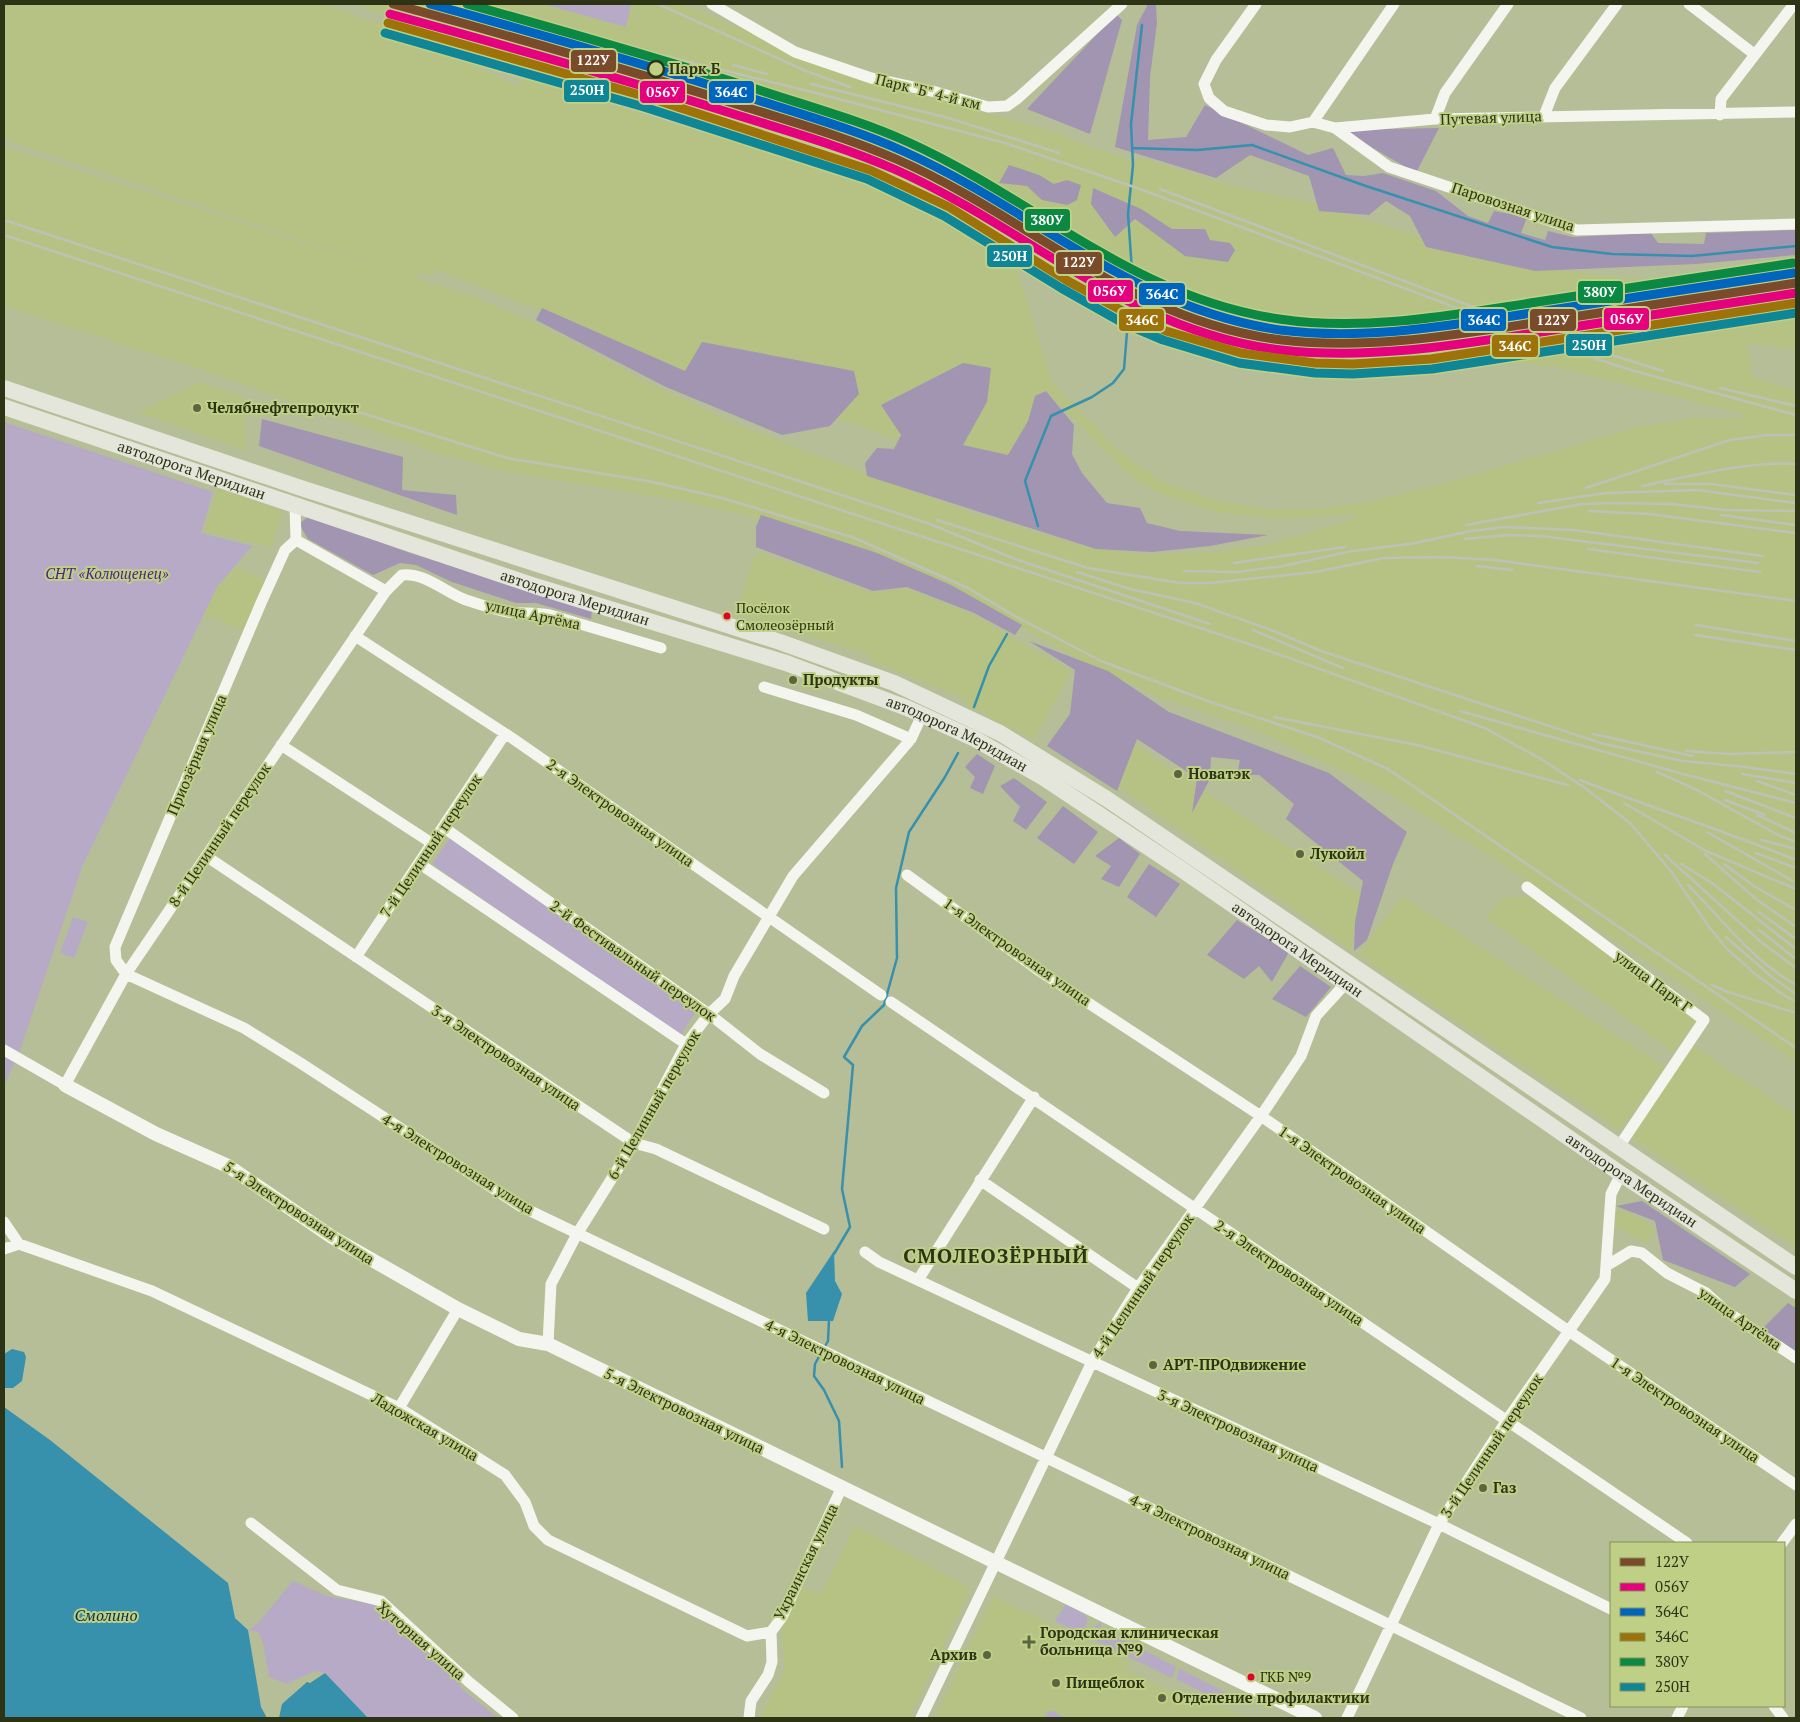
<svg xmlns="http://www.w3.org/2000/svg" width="1800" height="1722" font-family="'PT Serif',serif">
<rect width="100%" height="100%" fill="#b6be97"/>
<path fill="#b5c283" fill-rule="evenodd" d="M4 4H322L419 38 517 86 529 76 651 118 935 197 981 227 1011 251 1052 382 1118 450 1163 482 1219 501 1271 510 1326 508 1367 502 1445 483 1634 428 1694 418 1741 419 1743 414 1551 366 1391 353H1324L1266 347 1194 333 1139 309 1046 253 973 204 901 173 721 110 409 25 355 4H543L626 27 631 4H681L865 79 1061 134 1069 140 1136 162 1143 158 1235 187 1300 200 1467 251 1526 265 1601 276 1661 281 1744 267 1796 262V349L1747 343 1753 377 1796 391V1062L1501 863 1376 786 1245 726 1151 694 1076 658 989 608 788 526 689 502 508 472 437 453 211 373 4 306V147L394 271 4 139ZM435 269 575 324 684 374 858 425 930 453 1019 475 1049 393 1121 468 1139 482 1164 495 1213 511 1250 516 1279 519 1355 514 1357 518 1271 544 1216 552 1141 555 1082 546 968 512 750 430 652 385 536 323 469 295 416 278 418 272 433 276Z
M199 382 243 396 246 451 139 412Z
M218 487 282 511 272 547 205 531Z
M760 553 873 593 905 588 971 614 1071 671 1034 740 965 704 966 699 869 660 870 655 737 614 753 558Z
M235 567 265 580 243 630 204 614 217 587Z
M1123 737 1360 894 1351 950 1100 774Z
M1402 896 1665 1067 1620 1130 1358 955Z
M1529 896 1698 1018 1673 1052 1486 918 1501 899Z
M1690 1044 1796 1115V1247L1629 1136Z
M1618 1209 1643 1219 1654 1230 1647 1243 1615 1226Z
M855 1526 971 1588 909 1718H760L785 1670 782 1628 801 1587 821 1594Z
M993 1596 1129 1662 1127 1670 1201 1706 1205 1699 1247 1718H935Z"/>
<path fill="#b6aac7" d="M543 4H631L626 27Z
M4 422 213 492 201 533 252 546 217 587 82 867 19 1053 4 1086Z
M450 838 697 1010 680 1036 432 864Z
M73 917 88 922 74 958 60 953Z
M293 1581 327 1596 376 1605 458 1675 460 1687 494 1715 504 1718H368L325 1673 315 1671 287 1684 269 1677 263 1643 258 1632 248 1630 257 1624Z
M1066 1604 1087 1616V1622L1082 1634 1055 1621Z
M1101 1622V1628L1176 1667 1172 1678 1090 1638 1097 1624Z
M1180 1669 1225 1692 1220 1701 1176 1679Z
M1050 1711H1052L1066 1718H1042Z"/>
<path fill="#a195b1" d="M1148 4H1156L1157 23 1150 77 1148 140 1186 137 1205 105 1308 155 1333 148 1346 175 1364 176 1383 173 1436 191 1468 216 1488 223 1494 211 1527 217 1521 233 1545 240 1548 231 1573 237 1651 233 1658 243 1704 244 1706 233 1796 230V255L1696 264 1535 271 1426 247 1410 216 1386 201 1369 215 1319 211 1309 176 1250 155 1216 178 1115 147 1137 25Z
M1116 14 1122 20 1090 134 1027 109Z
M1439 128 1416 173 1342 130Z
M1009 165 1039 175 1054 184 1067 180 1081 185 1077 200 1067 205 1042 200 1027 186 999 183Z
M1093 188 1141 209 1172 229H1205L1210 240 1230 243 1235 250 1228 262 1185 256 1135 219 1115 237 1091 204Z
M542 308 685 371 702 342 854 371 859 394 830 426 782 435 666 387 536 320Z
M963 363 991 368 987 402 963 445 1008 455 1028 421 1035 396 1046 391 1074 425 1072 454 1082 473 1107 503 1140 508 1147 523 1180 531 1268 535 1210 546 1152 552 1096 549 867 476 865 463 877 448 894 449 901 435 881 405Z
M262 419 403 457 402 490 456 495 457 515 259 446Z
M761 515 877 553 951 585 1022 625 1015 635 974 613 907 587 873 591 756 547V527Z
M309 516 407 552 592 610 591 619 536 603H516L452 582 416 565 400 563 373 575 308 539 299 524Z
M1029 641 1108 671 1169 712 1329 773 1407 832 1393 864 1367 940 1354 951 1355 922 1363 881 1286 819 1294 804 1259 775H1237L1240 760 1211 757 1210 779 1192 813 1197 778 1137 739 1117 791 1047 746 1070 714 1075 670Z
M977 754 995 766 983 794 970 788 975 777 965 767Z
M1014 778 1047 802 1026 830 1013 821 1020 807 1000 786Z
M1063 806 1098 832 1074 864 1037 838Z
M1119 838 1140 854 1119 887 1101 879 1111 866 1095 856Z
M1149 864 1180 884 1156 917 1127 897Z
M1237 920 1289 952 1272 982 1259 966 1244 979 1207 955Z
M1300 966 1331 987 1306 1017 1272 999Z
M1642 1201 1750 1274 1735 1287 1663 1260 1655 1221 1616 1206Z
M1788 1303 1796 1308V1352L1762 1329Z"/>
<path fill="#3790ac" d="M834 1251 835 1281 842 1294 833 1321H808L806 1293Z
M12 1349 24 1352 26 1357 22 1381 13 1388H4V1354Z
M4 1407 50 1440 228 1583 235 1618 248 1630 261 1707 267 1718H4Z
M325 1673 368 1718H279L282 1704 307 1682 310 1683Z"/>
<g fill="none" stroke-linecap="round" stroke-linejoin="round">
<path stroke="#3790ac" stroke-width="2.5" d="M1132 148 1197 150 1252 145 1363 185 1552 247 1612 254 1692 256 1796 246
M1038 526 1025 481 1051 416 1092 397 1113 383 1124 369 1132 271 1128 214 1133 165 1131 124 1142 25
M974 707 989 666 1007 634
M834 1254 850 1227 842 1189 853 1065 844 1057 862 1026 884 1005 897 958 896 888 909 832 945 777 958 753
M824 1348 828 1341 829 1320
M821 1353 815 1364 814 1376 824 1390 839 1421 842 1467"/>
<path stroke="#f4f5ef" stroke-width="11" d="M712 4 795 52 871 78 936 92 988 107 1007 106 1018 98 1122 4
M1256 4 1216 60 1204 84 1209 98 1224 111 1266 125 1290 127 1313 122 1335 128 1435 119 1796 112
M1689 4 1754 54
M1720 115 1721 99 1794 4
M1544 116 1555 88 1617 4
M1435 119 1445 93 1508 4
M1313 122 1394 4
M1335 128 1389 167 1577 230 1796 224
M295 505 296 540 386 591
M296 540 285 550 261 603 115 947 116 960 126 974 244 1028 302 1064 520 1206 1045 1457 1581 1718
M355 636 512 738 881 995
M764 687 856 715 911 739
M281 745 433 844
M443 827 709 1014 760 1054 824 1093
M206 856 634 1143 656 1149 824 1229
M420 864 686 1044
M907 875 1041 972 1261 1116 1570 1332 1796 1485
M1527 887 1704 1020 1618 1148
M356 957 505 734
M891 1002 1687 1543
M4 1050 65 1085 126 974 386 591 402 575C424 572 445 592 466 600 479 604 494 609 507 612 521 614 535 612 550 615L661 648
M980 1180 1138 1288
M4 1222 19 1244
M4 1249 19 1244 152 1291 399 1408 505 1475 525 1502 534 1526 548 1540 747 1636 771 1632
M865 1252 879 1262 1439 1524 1611 1609
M1606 1266 1631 1251 1642 1253 1667 1273 1706 1293 1726 1311 1796 1358
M918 1280 1034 1097
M548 1344 551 1284 577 1234 634 1143 686 1044 709 1014 725 999 734 976 793 876 911 739 922 715
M399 1408 458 1309
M251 1523 337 1590 381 1601 469 1682 513 1718
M1782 1543 1796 1524
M1774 1706 1783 1718
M749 1718 751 1701 768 1675 772 1662 771 1632 782 1617 841 1489
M921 1718 1092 1362 1138 1288 1261 1116 1301 1056 1316 1016 1346 983
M1347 1718 1439 1524 1507 1420 1605 1279 1611 1194 1621 1174
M1677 1718 1683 1706"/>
<path stroke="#f4f5ef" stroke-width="14" d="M65 1085 156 1134 228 1166 332 1237 458 1309 519 1339 548 1344 1315 1718"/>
<g stroke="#e4e6db" stroke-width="16">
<path d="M4 388 301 488 780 642 894 683 1000 733 1107 799 1796 1267"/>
<path id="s1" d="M4 407 535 586 786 663 907 708 975 739 1044 778 1181 869 1621 1174 1796 1291"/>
</g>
<path stroke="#bec1b5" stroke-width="2.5" d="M658 4 806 71 850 87
M475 9 812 92 1005 143 1140 189 1566 349 1631 370 1796 415
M733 65 767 74
M811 84 945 117 1059 153
M1160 189 1513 322
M4 220 930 524 1015 559 1210 624
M4 235 1258 647 1485 728 1541 759 1585 788 1630 823 1670 870 1707 924 1726 948 1754 973 1782 994 1796 1002
M1541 333 1663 371
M1720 388 1796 406
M336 405 507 458 648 481 722 498 852 537 968 588 1013 615 1101 661 1213 703 1317 737 1388 769 1796 1048
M1665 484H1711L1796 495
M1642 486C1693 476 1744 461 1796 464
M1586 488 1730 440 1767 435H1796
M1538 503 1606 493 1697 490 1796 503
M1589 511 1649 514 1796 533
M1721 515 1796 525
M937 520 1088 568 1180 583H1210L1315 572 1384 558 1440 557 1495 560 1796 601
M1466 525 1582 504 1614 503 1671 504 1725 510 1796 511
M1465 539 1507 535 1541 536 1758 563
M1588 549 1760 572
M1234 563 1345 547
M1477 566 1512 570
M1184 571 1238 572 1283 566 1352 551 1410 544 1471 531 1504 527 1574 530 1763 556
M1077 572 1130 589 1195 603 1274 631 1321 651 1604 744 1683 761 1736 766
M1696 625 1796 641
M1253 630 1343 668
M1695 635 1796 650
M1460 711 1683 774 1796 803
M1274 717 1417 745 1568 785
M1593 734 1693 756
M1686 751 1728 754 1796 752
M1729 765 1796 774
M1657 772 1697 790 1778 835 1796 842
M1742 774 1796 783
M1580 780C1652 808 1725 831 1796 860
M1757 781 1796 795
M1725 791 1796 818
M1725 800 1765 815
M1624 803 1706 851 1796 889
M1757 815 1796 833
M1707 832 1793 881
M1761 840 1796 849
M1756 853 1796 868
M1705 854 1756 899 1796 927
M1665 855 1761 942 1796 968
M1681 864 1712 883 1796 949
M1724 864 1754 886 1796 910
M1688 885C1722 919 1753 961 1796 985
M1759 912 1796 939
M1759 930 1796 959
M1726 937 1772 977 1796 994
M1712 985 1728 992 1796 1013"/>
<g stroke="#bfcf86" stroke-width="12">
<path id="rail-1" d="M393 4C510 36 626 69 742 106 793 122 846 137 896 159 1030 217 1130 322 1282 340 1369 350 1454 335 1540 322 1625 309 1711 296 1796 283"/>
</g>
<g stroke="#bfcf86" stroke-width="12">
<path id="rail-2" d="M390 14C507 46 624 79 740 116 791 132 844 147 894 169 1028 228 1128 332 1281 350 1371 360 1458 345 1547 331 1630 318 1713 306 1796 293"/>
</g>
<g stroke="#bfcf86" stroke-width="12">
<path id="rail-3" d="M430 4C536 33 643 64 748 97 800 114 854 129 905 152 1034 210 1133 309 1280 330 1366 341 1452 325 1538 312 1623 299 1709 286 1794 273"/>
</g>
<g stroke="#bfcf86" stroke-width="12">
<path id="rail-4" d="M388 23 647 97 870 170 949 207 1066 280 1128 314 1166 331 1241 353 1315 363 1353 364 1431 359 1796 303"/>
</g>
<g stroke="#bfcf86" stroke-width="12">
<path id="rail-5" d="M467 4C564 31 660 59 756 89 807 106 859 120 908 142 1038 201 1132 297 1279 319 1365 332 1451 315 1537 302 1622 289 1708 276 1793 263"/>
</g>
<g stroke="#bfcf86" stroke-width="12">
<path id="rail-6" d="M385 33 644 107 867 179 944 216 1061 288 1123 323 1163 340 1239 363 1315 373 1353 374 1432 369 1796 313"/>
</g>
<use href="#rail-1" stroke="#7a4b2a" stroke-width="9"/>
<use href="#rail-2" stroke="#e5007d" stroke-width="9"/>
<use href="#rail-3" stroke="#0065bd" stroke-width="9"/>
<use href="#rail-4" stroke="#9c7209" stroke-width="9"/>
<use href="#rail-5" stroke="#0b8942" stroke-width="9"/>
<use href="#rail-6" stroke="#0e8696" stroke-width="9"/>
</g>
<circle fill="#bfcf86" stroke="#2d3315" stroke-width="2.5" cx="656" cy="69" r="8"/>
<g fill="#5d6442" stroke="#bfcf86" stroke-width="2">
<circle cx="197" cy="408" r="5"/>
<circle cx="793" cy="680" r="5"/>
<circle cx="1178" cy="774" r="5"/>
<circle cx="1300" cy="854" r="5"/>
<circle cx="1153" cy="1365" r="5"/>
<circle cx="1483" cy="1488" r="5"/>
<path d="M1026.5 1634.5h5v5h5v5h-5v5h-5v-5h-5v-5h5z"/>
<circle cx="987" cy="1655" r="5"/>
<circle cx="1056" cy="1683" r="5"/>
<circle cx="1162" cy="1698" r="5"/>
</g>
<g fill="#e4002b" stroke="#bfcf86" stroke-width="2">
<circle cx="727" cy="616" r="4.5"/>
<circle cx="1251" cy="1677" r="4.5"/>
</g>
<g text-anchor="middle" stroke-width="4" stroke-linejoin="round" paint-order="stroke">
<g font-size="14" fill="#2d3315" stroke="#bfcf86" text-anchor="start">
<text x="736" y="613">Посёлок<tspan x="736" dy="17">Смолеозёрный</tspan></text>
<text x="1260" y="1682">ГКБ №9</text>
</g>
<g font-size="15" font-weight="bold" fill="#2d3315" stroke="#bfcf86" text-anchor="start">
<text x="669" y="74">Парк Б</text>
</g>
<g font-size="15" fill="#2d3315" stroke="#bfcf86">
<text transform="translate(928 92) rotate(14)" y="5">Парк "Б" 4-й км</text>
<text transform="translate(1491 118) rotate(-2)" y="5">Путевая улица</text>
<text transform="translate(1513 207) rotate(18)" y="5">Паровозная улица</text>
<text dy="5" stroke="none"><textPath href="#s1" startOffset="198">автодорога Меридиан</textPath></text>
<text dy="5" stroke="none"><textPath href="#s1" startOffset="602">автодорога Меридиан</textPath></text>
<text transform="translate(533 615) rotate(12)" y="5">улица Артёма</text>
<text dy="5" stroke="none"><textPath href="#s1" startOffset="1008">автодорога Меридиан</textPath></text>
<text transform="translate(197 755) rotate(-67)" y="5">Приозёрная улица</text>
<text transform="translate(620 813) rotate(35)" y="5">2-я Электровозная улица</text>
<text transform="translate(220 835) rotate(-56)" y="5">8-й Целинный переулок</text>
<text transform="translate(431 846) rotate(-56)" y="5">7-й Целинный переулок</text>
<text dy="5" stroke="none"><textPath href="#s1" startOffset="1412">автодорога Меридиан</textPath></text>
<text transform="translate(1017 952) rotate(35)" y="5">1-я Электровозная улица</text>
<text transform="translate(633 961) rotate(35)" y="5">2-й Фестивальный переулок</text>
<text transform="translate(1653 982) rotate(37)" y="5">улица Парк Г</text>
<text transform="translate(506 1058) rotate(34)" y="5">3-я Электровозная улица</text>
<text transform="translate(654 1105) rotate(-60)" y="5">6-й Целинный переулок</text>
<text transform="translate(458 1164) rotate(32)" y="5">4-я Электровозная улица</text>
<text transform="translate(1352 1180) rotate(35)" y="5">1-я Электровозная улица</text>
<text dy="5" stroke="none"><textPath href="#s1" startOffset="1818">автодорога Меридиан</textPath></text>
<text transform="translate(299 1213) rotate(33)" y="5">5-я Электровозная улица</text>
<text transform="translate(1289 1273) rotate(34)" y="5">2-я Электровозная улица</text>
<text transform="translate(1143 1286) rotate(-56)" y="5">4-й Целинный переулок</text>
<text transform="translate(1740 1319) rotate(35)" y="5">улица Артёма</text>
<text transform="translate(845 1362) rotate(26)" y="5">4-я Электровозная улица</text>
<text transform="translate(1685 1410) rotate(34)" y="5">1-я Электровозная улица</text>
<text transform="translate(684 1411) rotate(26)" y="5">5-я Электровозная улица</text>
<text transform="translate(425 1427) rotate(30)" y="5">Ладожская улица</text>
<text transform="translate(1238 1431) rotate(25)" y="5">3-я Электровозная улица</text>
<text transform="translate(1492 1446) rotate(-56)" y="5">3-й Целинный переулок</text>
<text transform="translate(1210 1537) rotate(26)" y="5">4-я Электровозная улица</text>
<text transform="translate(806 1562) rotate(-64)" y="5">Украинская улица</text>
<text transform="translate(421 1641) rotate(41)" y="5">Хуторная улица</text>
</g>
<g font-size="15" font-weight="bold" fill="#2d3315" stroke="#bfcf86" text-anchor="start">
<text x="207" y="413">Челябнефтепродукт</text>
<text x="803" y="685">Продукты</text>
<text x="1188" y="779">Новатэк</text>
<text x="1310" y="859">Лукойл</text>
<text x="1163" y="1370">АРТ-ПРОдвижение</text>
<text x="1493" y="1493">Газ</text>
<text x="1040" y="1638">Городская клиническая<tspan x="1040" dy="17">больница №9</tspan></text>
<text x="977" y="1660" text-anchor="end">Архив</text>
<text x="1066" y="1688">Пищеблок</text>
<text x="1172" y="1703">Отделение профилактики</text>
</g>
<g font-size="15" font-style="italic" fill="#4f2386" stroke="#bfcf86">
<text x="107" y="579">СНТ «Колющенец»</text>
</g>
<g font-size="16" font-style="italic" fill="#042f47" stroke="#bfcf86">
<text x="106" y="1621">Смолино</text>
</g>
<g font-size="20" font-weight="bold" letter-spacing="1" fill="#2d3315" stroke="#bfcf86">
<text x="996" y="1263">СМОЛЕОЗЁРНЫЙ</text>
</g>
</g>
<g stroke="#bfcf86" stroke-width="2">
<rect x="570" y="49" width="47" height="24" rx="5" fill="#7a4b2a"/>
<rect x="563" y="79" width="47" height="24" rx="5" fill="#0e8696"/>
<rect x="708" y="80" width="47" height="24" rx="5" fill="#0065bd"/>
<rect x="639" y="80" width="47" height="24" rx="5" fill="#e5007d"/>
<rect x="1024" y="208" width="47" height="24" rx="5" fill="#0b8942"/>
<rect x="986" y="244" width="47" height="24" rx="5" fill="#0e8696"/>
<rect x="1055" y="251" width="48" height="24" rx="5" fill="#7a4b2a"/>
<rect x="1087" y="279" width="47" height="24" rx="5" fill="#e5007d"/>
<rect x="1577" y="280" width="47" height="24" rx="5" fill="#0b8942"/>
<rect x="1138" y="282" width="48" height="24" rx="5" fill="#0065bd"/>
<rect x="1603" y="307" width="47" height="24" rx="5" fill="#e5007d"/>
<rect x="1529" y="308" width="48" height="24" rx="5" fill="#7a4b2a"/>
<rect x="1118" y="308" width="47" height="24" rx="5" fill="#9c7209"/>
<rect x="1460" y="308" width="47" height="24" rx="5" fill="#0065bd"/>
<rect x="1565" y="333" width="48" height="24" rx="5" fill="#0e8696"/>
<rect x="1491" y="334" width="48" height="24" rx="5" fill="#9c7209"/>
</g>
<g font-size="14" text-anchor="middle" font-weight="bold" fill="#fff">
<text x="593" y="65">122У</text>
<text x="587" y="95">250Н</text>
<text x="731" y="97">364С</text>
<text x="663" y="97">056У</text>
<text x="1047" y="225">380У</text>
<text x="1010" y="261">250Н</text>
<text x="1079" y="267">122У</text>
<text x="1110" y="296">056У</text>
<text x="1600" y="297">380У</text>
<text x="1162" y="299">364С</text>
<text x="1627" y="324">056У</text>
<text x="1553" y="325">122У</text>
<text x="1142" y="325">346С</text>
<text x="1484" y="325">364С</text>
<text x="1589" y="350">250Н</text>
<text x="1515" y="351">346С</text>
</g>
<rect width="1800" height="1722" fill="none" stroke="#2d3315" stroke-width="10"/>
<rect x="1610" y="1542" width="175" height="165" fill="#bfcf86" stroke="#859159"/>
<rect x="1620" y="1558" width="25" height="8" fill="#7a4b2a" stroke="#859159"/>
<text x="1655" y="1567" font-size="15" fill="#2d3315">122У</text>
<rect x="1620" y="1583" width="25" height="8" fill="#e5007d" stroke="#859159"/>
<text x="1655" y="1592" font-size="15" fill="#2d3315">056У</text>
<rect x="1620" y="1608" width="25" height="8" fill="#0065bd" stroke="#859159"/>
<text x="1655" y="1617" font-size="15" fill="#2d3315">364С</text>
<rect x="1620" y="1633" width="25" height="8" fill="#9c7209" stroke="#859159"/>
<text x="1655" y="1642" font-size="15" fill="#2d3315">346С</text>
<rect x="1620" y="1658" width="25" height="8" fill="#0b8942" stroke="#859159"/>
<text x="1655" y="1667" font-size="15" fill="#2d3315">380У</text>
<rect x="1620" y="1683" width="25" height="8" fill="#0e8696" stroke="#859159"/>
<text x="1655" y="1692" font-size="15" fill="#2d3315">250Н</text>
</svg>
